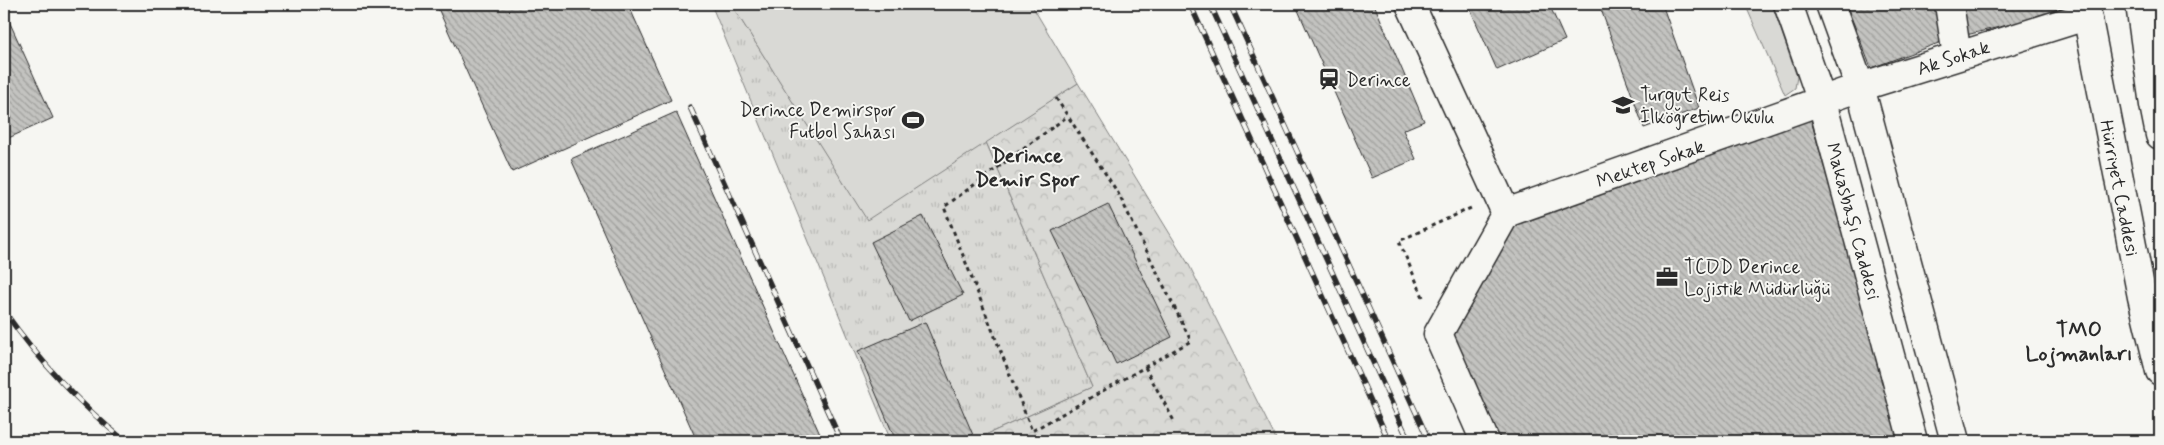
<svg xmlns="http://www.w3.org/2000/svg" width="2164" height="445" font-family="Mynerve,sans-serif">
<defs>
<pattern id="grass-tufts" width="24" height="20" patternUnits="userSpaceOnUse" patternTransform="scale(1.25)"><rect width="24" height="20" fill="#d9d9d5"/><path d="M3 7l-1-3M5 7V3M7 7l1-3M15 17l-1-3M17 17v-4M19 17l1-3" fill="none" stroke="#babab7"/></pattern>
<pattern id="forest-crowns" width="20" height="18" patternUnits="userSpaceOnUse" patternTransform="scale(1.25)"><rect width="20" height="18" fill="#d9d9d5"/><path d="M2 6a3 3 0 1 1 6 0M12 15a3 3 0 1 1 6 0" fill="none" stroke="#babab7"/></pattern>
<pattern id="building-back-hatch" width="6" height="6" patternUnits="userSpaceOnUse" patternTransform="scale(1.25)"><rect width="6" height="6" fill="#c3c3c0"/><path d="M-1 5l2 2M0 0l6 6M5-1l2 2" fill="none" stroke="#9f9f9c"/></pattern>
</defs>
<rect width="100%" height="100%" fill="#f6f6f2"/>
<filter id="ink" filterUnits="userSpaceOnUse"><feTurbulence type="fractalNoise" baseFrequency=".02" numOctaves="2"/><feDisplacementMap in="SourceGraphic" scale="10" xChannelSelector="R" yChannelSelector="G"/><feConvolveMatrix kernelMatrix="1 2 1 2 8 2 1 2 1" color-interpolation-filters="sRGB"/></filter>
<g filter="url(#ink)">
<path fill="url(#grass-tufts)" stroke="#828280" d="M711 4H731L867 219 986 142 1092 387 972 441H891Z"/>
<path fill="url(#forest-crowns)" stroke="#828280" d="M1078 83 1189 265 1277 441H972L1092 387 986 142Z"/>
<path fill="#d9d9d5" stroke="#828280" d="M731 4H1031L1078 83 867 220Z
M1745 4H1772L1797 77 1795 88 1785 95Z"/>
<path fill="url(#building-back-hatch)" stroke="#2b2b2b" d="M436 4H628L671 100 512 172Z
M1295 4H1312L1298 10Z
M1312 4H1374L1424 121 1403 130 1416 159 1372 178 1298 10Z
M1468 4H1549L1565 40 1497 70Z
M1599 4H1662L1699 108 1644 128Z
M1846 4H1937L1944 41 1871 68Z
M1961 4H2061L2062 12 1966 35Z
M4 10 53 118 4 140Z
M676 112 823 441H697L571 159Z
M1811 120 1901 441H1492L1447 335 1512 219Z
M1108 204 1172 337 1116 364 1052 231Z
M923 216 963 295 909 321 871 242Z
M925 322 973 435 959 441H896L858 351Z"/>
<g fill="none" stroke-linecap="round" stroke-linejoin="round">
<g stroke="#2b2b2b" stroke-width="31">
<path id="minor" d="M1410 4 1506 213 1860 87 2086 16
M1788 4 1822 102 1913 441
M1830 4 1860 87 1955 441
M1949 4 1957 56
M1485 441 1438 334 1506 213"/>
</g>
<g stroke="#2b2b2b" stroke-width="31">
<path id="secondary" d="M2085 4 2142 297 2160 371"/>
</g>
<g stroke="#2b2b2b" stroke-width="31">
<path id="trunk" d="M2140 4 2154 105 2160 135"/>
</g>
<path stroke="#2b2b2b" stroke-width="3" stroke-dasharray="4 4" stroke-linecap="butt" d="M1056 98 1118 193 1191 341 1032 431 944 207 1068 116
M1423 297 1399 241 1471 208
M1145 367 1174 421
M2158 400 2160 411"/>
<use href="#minor" stroke="#f6f6f2" stroke-width="28"/>
<use href="#secondary" stroke="#f6f6f2" stroke-width="28"/>
<use href="#trunk" stroke="#f6f6f2" stroke-width="28"/>
<g stroke="#2b2b2b" stroke-width="5.5">
<path id="rail" d="M1190 4 1389 441
M1210 4 1409 441
M1230 4 1429 441
M690 107 841 441
M4 311C38 359 79 404 125 441"/>
</g>
<use href="#rail" stroke="#f6f6f2" stroke-width="4" stroke-dasharray="11" stroke-linecap="butt"/>
</g>
</g>
<defs>
<g id="station-bare" transform="scale(1.725)"><path d="M-3-6H3Q5-6 5-4V2Q5 4 3 4L4.5 6H3L1.5 4h-3L-3 6H-4.5L-3 4Q-5 4-5 2V-4Q-5-6-3-6ZM-3.5-4v3h7v-3ZM-3.5 1v1.5H-2V1ZM2 1v1.5H3.5V1Z" fill="#2b2b2b" stroke="#f6f6f2" stroke-width="2.5" paint-order="stroke"/></g>
<g id="school-bare" transform="scale(1.725)"><path d="M0-5L7-2L0 1L-7-2ZM-4 1L0 2.5L4 1V4Q0 6-4 4Z" fill="#2b2b2b" stroke="#f6f6f2" stroke-width="2.5" paint-order="stroke"/></g>
<g id="stadium-bare" transform="scale(1.725)"><path d="M0-5a6.5 5 0 1 0 0 10a6.5 5 0 1 0 0-10ZM-3.5-1.8h7v3.6h-7Z" fill="#2b2b2b" stroke="#f6f6f2" stroke-width="2.5" paint-order="stroke"/></g>
<g id="office-bare" transform="scale(1.725)"><path d="M-6-3h4V-5.5h4V-3h4V5H-6ZM-1-4.5V-3h2v-1.5ZM-6 0V1H6V0Z" fill="#2b2b2b" stroke="#f6f6f2" stroke-width="2.5" paint-order="stroke"/></g>
</defs>
<g fill-rule="evenodd">
<use href="#station-bare" x="1329" y="79"/>
<use href="#school-bare" x="1623" y="105"/>
<use href="#stadium-bare" x="913" y="120"/>
<use href="#office-bare" x="1667" y="277"/>
</g>
<g text-anchor="middle" stroke-width="4" stroke-linejoin="round" paint-order="stroke">
<g font-size="19" fill="#2b2b2b" stroke="#f6f6f2">
<text transform="translate(1953 57) rotate(-18)" y="7">Ak Sokak</text>
<text transform="translate(1650 163) rotate(-19)" y="7">Mektep Sokak</text>
<text transform="translate(2120 188) rotate(79)" y="7">Hürriyet Caddesi</text>
<text transform="translate(1854 221) rotate(75)" y="7">Makasbaşı Caddesi</text>
</g>
<g font-size="19" fill="#2b2b2b" stroke="#f6f6f2" text-anchor="start">
<text x="1346" y="86">Derince</text>
<text x="1640" y="101">Turgut Reis<tspan x="1640" dy="22">İlköğretim Okulu</tspan></text>
<text x="896" y="116" text-anchor="end">Derince Demirspor<tspan x="896" dy="22">Futbol Sahası</tspan></text>
<text x="1684" y="273">TCDD Derince<tspan x="1684" dy="22">Lojistik Müdürlüğü</tspan></text>
</g>
<g font-size="21" font-weight="bold" fill="#2b2b2b" stroke="#f6f6f2">
<text x="1027" y="162">Derince<tspan x="1027" dy="24">Demir Spor</tspan></text>
<text x="2079" y="336">TMO<tspan x="2079" dy="24">Lojmanları</tspan></text>
</g>
</g>
<rect width="2164" height="445" fill="none" stroke="#f6f6f2" stroke-width="20"/>
<rect x="10" y="10" width="2144" height="425" fill="none" stroke="#2b2b2b" stroke-width="2" filter="url(#ink)"/>
</svg>
